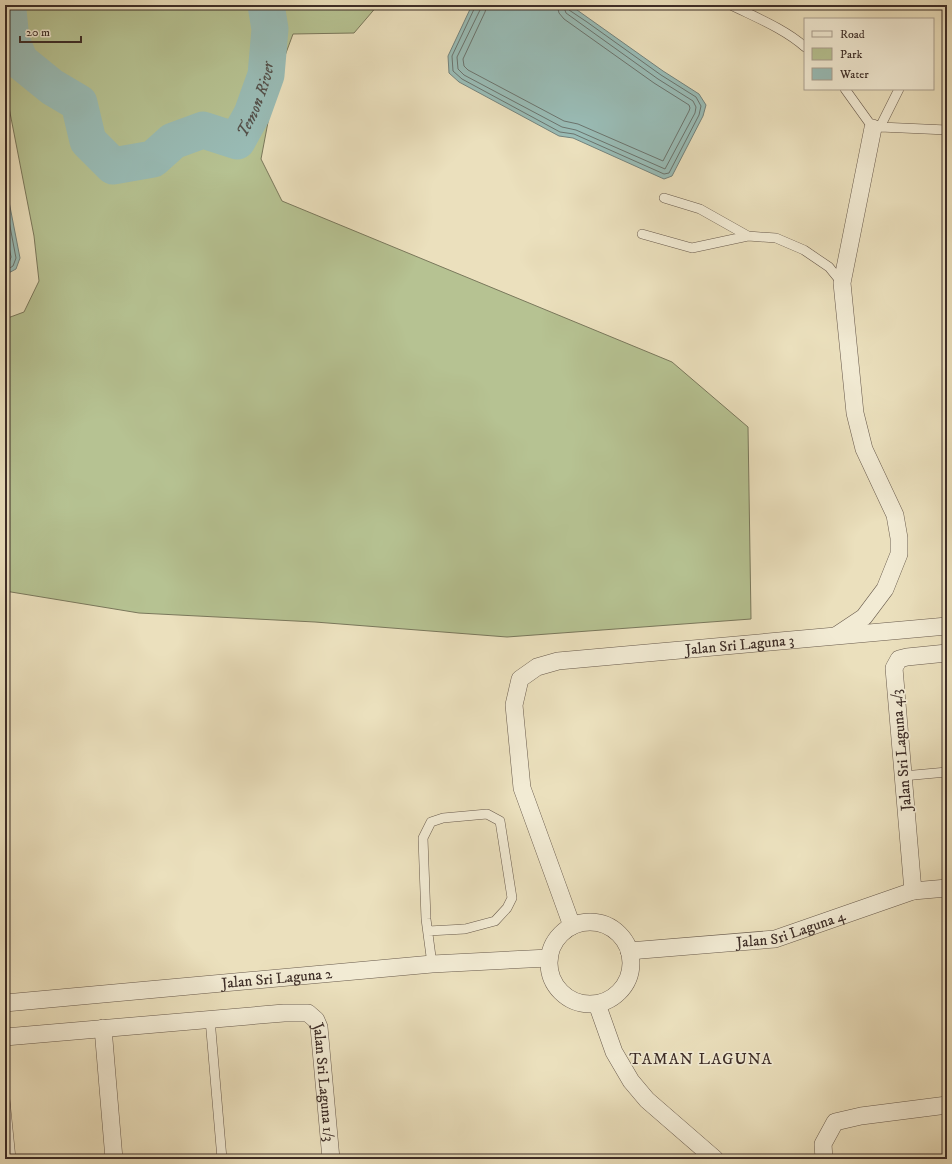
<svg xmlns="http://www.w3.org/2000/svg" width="952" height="1164" font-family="'IM FELL DW Pica',serif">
<rect width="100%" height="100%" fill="#ebe0bd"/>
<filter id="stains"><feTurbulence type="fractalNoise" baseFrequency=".005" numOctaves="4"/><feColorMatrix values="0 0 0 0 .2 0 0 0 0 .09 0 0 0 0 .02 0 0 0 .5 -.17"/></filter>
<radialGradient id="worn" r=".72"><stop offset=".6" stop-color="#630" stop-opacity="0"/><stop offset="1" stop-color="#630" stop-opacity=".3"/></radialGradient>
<path fill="#b6c292" stroke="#7a785c" d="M5 5H378L354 33 293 34 276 80 261 159 282 201 672 362 748 427 751 619 507 637 315 622 139 613 5 591V319L24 312 39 281 34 236 5 87Z"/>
<path fill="#99bcb6" stroke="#74837d" d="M472 5H570L663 71 699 94 706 105 703 116 672 176 664 179 573 138 559 136 459 82 449 73 448 56Z
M5 181 20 258 16 269 5 275Z"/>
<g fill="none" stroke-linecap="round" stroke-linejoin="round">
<path stroke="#6b746e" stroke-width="1" d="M476 5 452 56 453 71 462 79 560 132 574 134 664 174 669 173 699 115 701 106 696 97 661 75 587 22 569 10 568 5
M481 5 480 10 457 57 458 69 464 75 562 127 576 130 665 169 695 113 696 107 693 101 658 79 584 26 566 13 563 5
M487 5 485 12 463 59 464 66 468 70 564 121 578 124 663 161 689 111 690 108 689 105 654 83 564 19 559 13 557 5
M5 200 16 258 13 266 5 271
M5 226 11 257 9 263 5 265"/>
<path stroke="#99bcb6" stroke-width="37" id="s1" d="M5 8 8 10 11 40 20 61 52 87 79 103 88 141 113 166 153 159 173 141 203 130 237 141 252 114 266 75 270 29 266 5"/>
<g stroke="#685a4c" stroke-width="10">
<path id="service" d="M731 5C755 17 785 29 805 47
M845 89 873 128 880 127 947 130
M880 127 899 89
M664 198 700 209 748 236
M642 234 692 248 748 236 776 238 804 250 829 267 842 283
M903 776 947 772
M428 931 465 929 495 921 507 908 512 898 500 821 487 814 443 818 431 822 423 838 426 919 432 964
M210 1019 222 1159
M5 1099 11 1159"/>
</g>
<g stroke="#685a4c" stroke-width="18">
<g id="minor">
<path d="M837 635 864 617 885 589 899 554V538L895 515 864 449 855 413 842 283 873 128"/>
<path d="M913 891 894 668 899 659 907 657 947 653"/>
<circle cx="590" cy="963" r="41"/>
<path id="s2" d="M572 926 522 788 514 705 520 679 537 667 558 661 947 626"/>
<path id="s3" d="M629 951 775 939 913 891 947 888"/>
<path id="s4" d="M5 1003 432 964 549 958"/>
<path d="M597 1004 614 1052 631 1081 647 1100 715 1159"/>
<path d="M103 1028 114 1159"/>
<path id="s5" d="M5 1037 284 1013H308L316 1020 319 1027 331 1159"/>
<path d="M824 1159 823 1144 835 1122 861 1116 947 1105"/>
</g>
</g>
<use href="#service" stroke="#f2ebd4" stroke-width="9"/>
<use href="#minor" stroke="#f2ebd4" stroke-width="17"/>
</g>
<g text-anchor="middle" stroke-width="3.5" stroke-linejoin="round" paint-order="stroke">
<g font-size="15" fill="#3d2d27" stroke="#f2ebd4">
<text dy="5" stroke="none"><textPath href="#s2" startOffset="482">Jalan Sri Laguna 3</textPath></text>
<text transform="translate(901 750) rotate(-95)" y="5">Jalan Sri Laguna 4/3</text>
<text dy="5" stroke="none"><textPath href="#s3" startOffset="164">Jalan Sri Laguna 4</textPath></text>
<text dy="5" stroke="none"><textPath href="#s4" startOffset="273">Jalan Sri Laguna 2</textPath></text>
<text dy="5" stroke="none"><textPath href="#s5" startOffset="378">Jalan Sri Laguna 1/3</textPath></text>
</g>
<g font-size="16" font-style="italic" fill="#54514b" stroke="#f2ebd4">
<text dy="6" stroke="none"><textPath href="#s1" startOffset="385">Temon River</textPath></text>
</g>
<g font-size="16" letter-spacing="1" fill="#3d2d27" stroke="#f2ebd4">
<text x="701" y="1064">TAMAN LAGUNA</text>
</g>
</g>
<rect width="952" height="1164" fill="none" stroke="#ebe0bd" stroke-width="20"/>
<rect x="6" y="6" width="940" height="1152" fill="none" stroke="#3d2d27" stroke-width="2"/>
<rect x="10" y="10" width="932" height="1144" fill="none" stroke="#3d2d27"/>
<rect x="804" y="18" width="130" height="72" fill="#f2ebd4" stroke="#aa9f8f"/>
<rect x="812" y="31" width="20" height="6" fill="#f2ebd4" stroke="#aa9f8f"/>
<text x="840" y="38" font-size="12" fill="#3d2d27">Road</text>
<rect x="812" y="48" width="20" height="12" fill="#b6c292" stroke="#aa9f8f"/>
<text x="840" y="58" font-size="12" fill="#3d2d27">Park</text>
<rect x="812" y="68" width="20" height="12" fill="#99bcb6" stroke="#aa9f8f"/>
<text x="840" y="78" font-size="12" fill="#3d2d27">Water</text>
<path d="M20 36v6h61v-6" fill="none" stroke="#3d2d27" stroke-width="2"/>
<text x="26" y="36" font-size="12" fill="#3d2d27" stroke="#f2ebd4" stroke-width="3" paint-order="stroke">20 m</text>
<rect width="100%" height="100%" filter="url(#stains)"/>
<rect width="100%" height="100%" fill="url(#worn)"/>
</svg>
